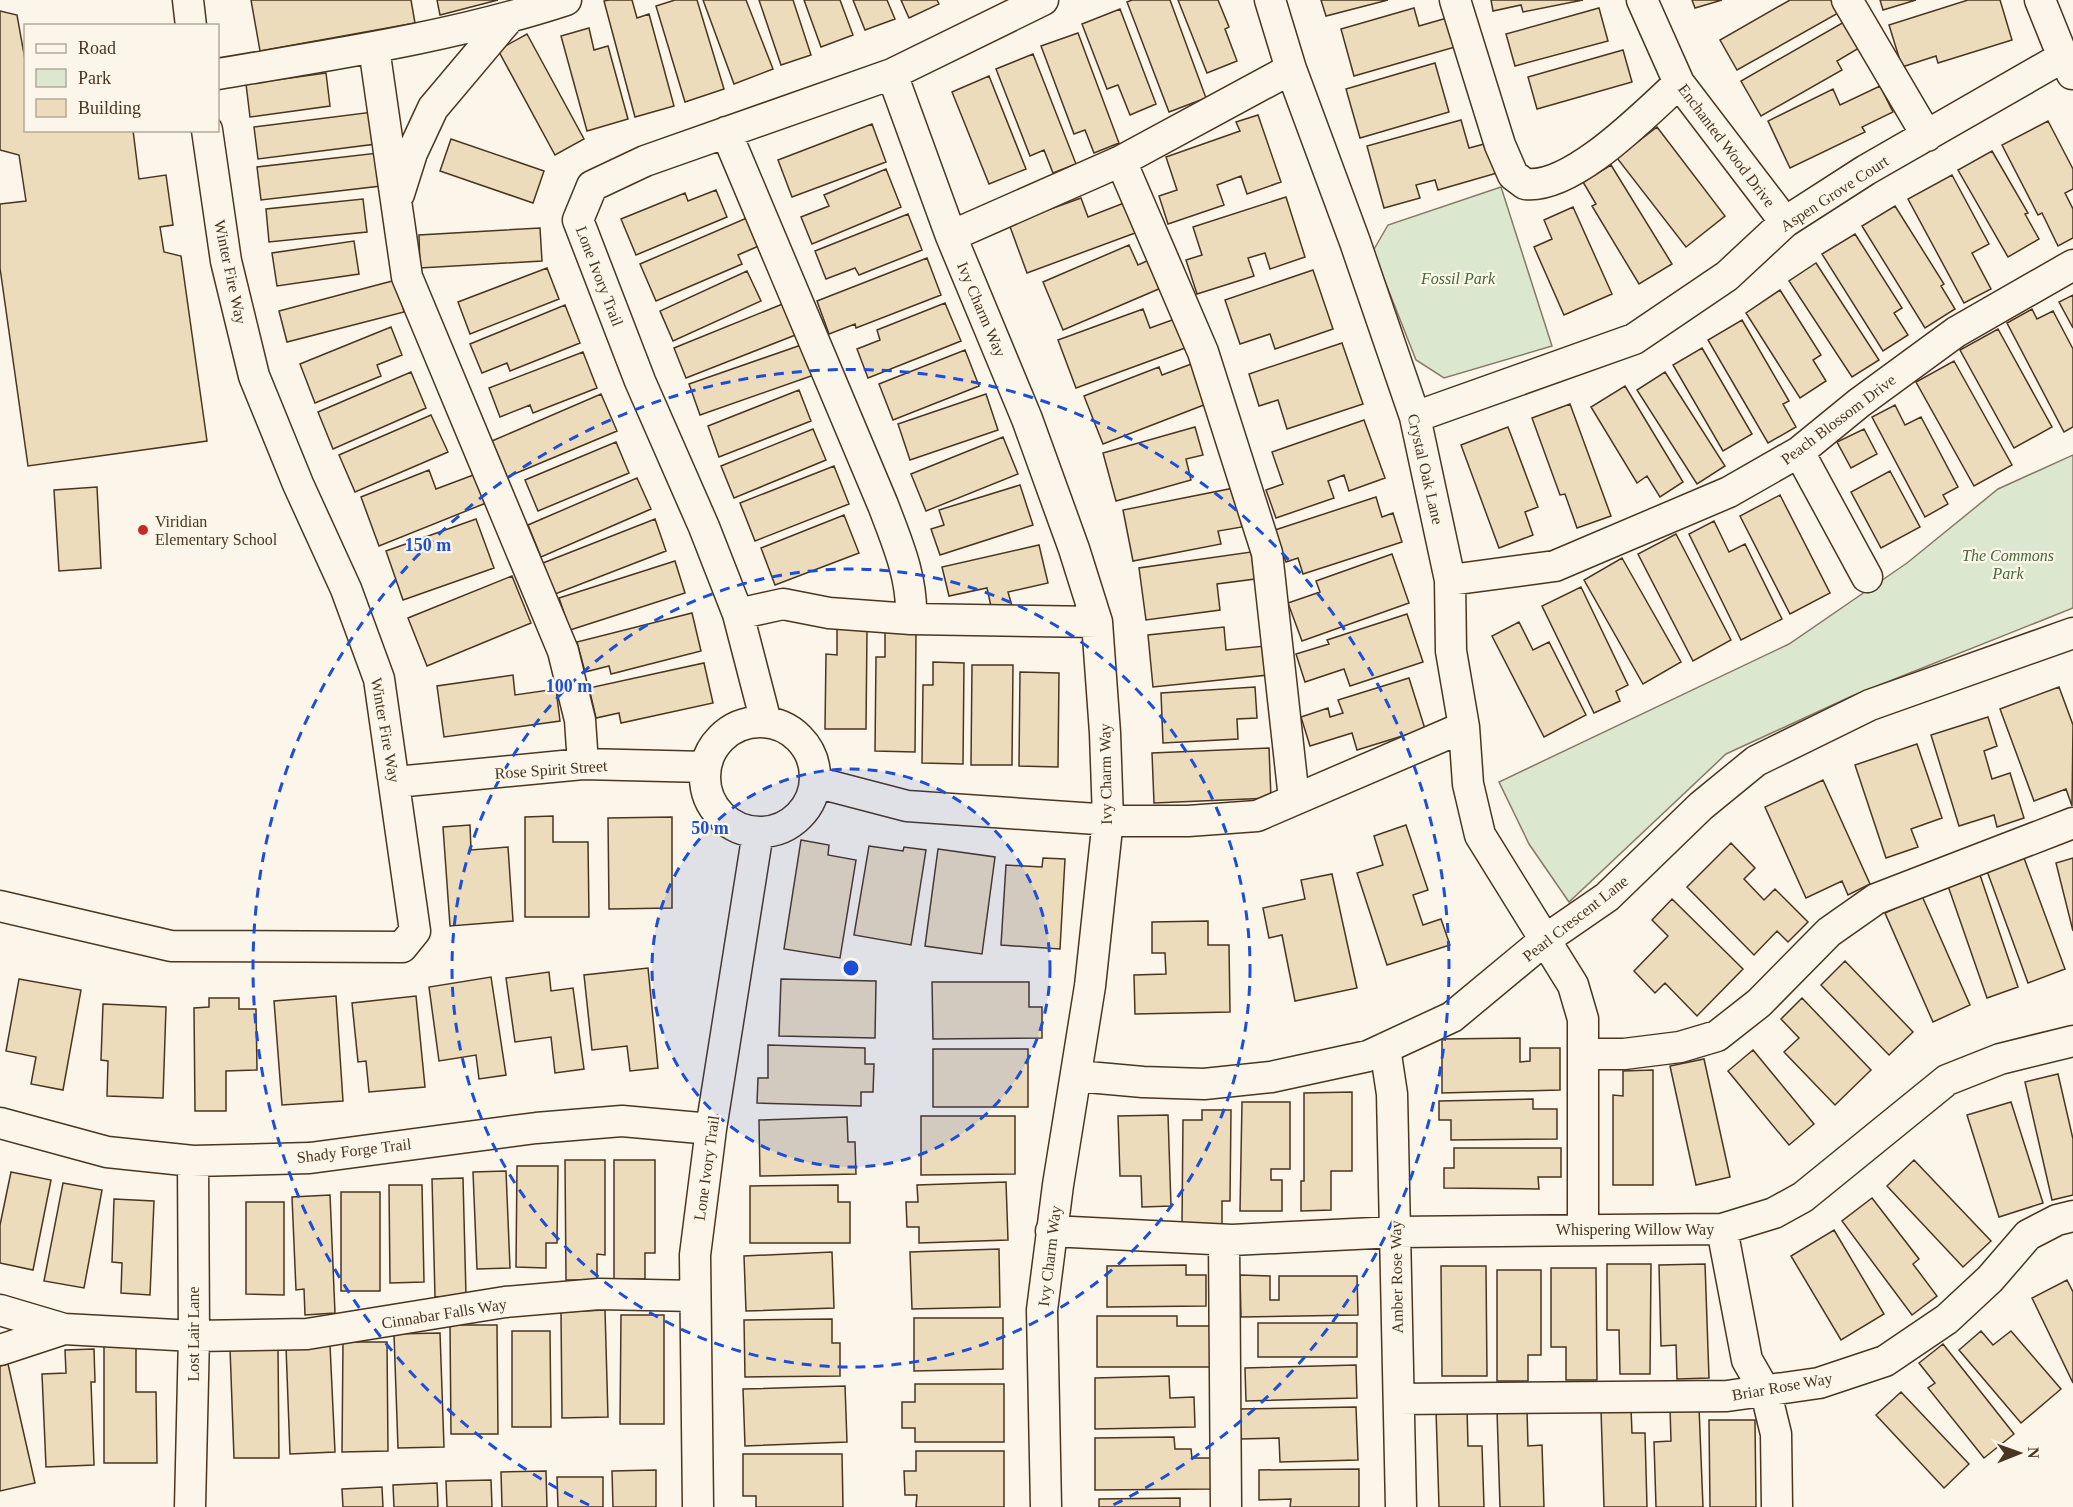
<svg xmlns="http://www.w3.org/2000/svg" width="2073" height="1507" font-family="Georgia,serif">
<rect width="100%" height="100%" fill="#fbf6e9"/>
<path fill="#dce7d0" stroke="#887966" stroke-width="1.5" d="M1501 187 1552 346 1444 378 1416 360 1373 251 1388 225Z
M2073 455V608L1852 696 1726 754 1569 902 1529 844 1499 782 1789 644 1907 563 1998 489Z"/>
<path fill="#ecdcbc" stroke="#4a3520" stroke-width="1.5" d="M251 0H411L415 23 260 51Z
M437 0H498L440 15Z
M609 0H632L637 18 649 14 674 106 635 117 604 1Z
M675 0H697L724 89 685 102 656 6Z
M703 0H746L773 69 734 84Z
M759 0H793L811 55 781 65Z
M804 0H840L853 35 821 47Z
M853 0H887L895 19 865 30Z
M901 0H937L939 4 909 18Z
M1132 0H1170L1206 98 1169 112 1127 2Z
M1178 0H1218L1229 27 1225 29 1237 61 1207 73Z
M1321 0H1388L1326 16Z
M1491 0H1583L1523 12 1521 5 1493 11Z
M1692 0H1722L1695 8Z
M1790 0H1833L1840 12 1737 70 1720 40Z
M1880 0H1916L1883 10Z
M1968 0H2000L2012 40 1938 63 1936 56 1902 67 1889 25Z
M1414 8 1419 26 1447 18 1455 47 1354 76 1341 29Z
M1599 8 1608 41 1515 66 1506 34Z
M1120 9 1156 104 1130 115 1118 85 1107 89 1082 24Z
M0 11 17 15 26 65V130H133L139 179 166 175 173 225 160 227 164 252 181 256 207 441 28 466 0 268V204L26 201 19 155 0 150Z
M1844 22 1859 48 1837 61 1842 70 1761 116 1741 81Z
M589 28 594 50 608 46 628 119 587 131 561 36Z
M1078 33 1119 143 1094 153 1085 130 1074 134 1041 46Z
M527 34 584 139 555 155 498 50Z
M1623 50 1632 82 1537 109 1528 77Z
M1033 54 1076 164 1053 173 1044 150 1030 156 996 69Z
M1435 63 1449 112 1360 138 1346 89Z
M326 73 330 106 250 117 246 84Z
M989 76 1026 169 989 184 952 92Z
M1880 86 1893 112 1862 127 1865 132 1790 168 1768 121 1833 89 1840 105Z
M373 112 376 144 258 159 254 127Z
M1258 115 1281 182 1247 194 1241 176 1217 185 1224 205 1168 224 1159 196 1177 190 1166 157 1240 131 1236 122Z
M1461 120 1469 148 1488 143 1497 173 1438 190 1435 180 1416 185 1420 198 1384 208 1367 146Z
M2048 121 2073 169V189L2065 193 2073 209V238L2058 246 2042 213 2038 215 2002 145Z
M872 124 886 162 792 197 778 160Z
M1657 127 1725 216 1686 247 1617 158Z
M451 139 544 171 533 203 440 171Z
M1992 151 2028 213 2025 214 2039 239 2008 257 1958 170Z
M378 153 381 186 261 200 257 167Z
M1611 165 1672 264 1639 284 1592 206 1596 204 1583 182Z
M886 169 901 207 812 244 801 217 829 206 824 195Z
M1952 175 1989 244 1972 253 1991 289 1964 303 1908 199Z
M716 190 727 217 636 255 621 219 685 193 688 201Z
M1286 197 1305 257 1270 269 1265 253 1248 258 1254 276 1197 294 1186 260 1202 255 1193 227Z
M1081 198 1088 217 1124 203 1135 233 1027 273 1009 224Z
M363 199 367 232 269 242 266 209Z
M1895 206 1944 284 1941 286 1955 309 1925 328 1862 226Z
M1573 207 1612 294 1564 315 1534 247 1552 239 1544 220Z
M908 214 922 250 859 275 855 268 826 279 815 251Z
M749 217 761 245 738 255 742 264 656 301 640 264Z
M540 228 542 261 420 268 419 235Z
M1855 234 1902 308 1894 313 1908 335 1883 351 1822 254Z
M354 241 359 274 277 286 272 253Z
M1129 245 1138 265 1149 260 1161 288 1063 330 1043 282Z
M927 258 941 295 856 328 855 324 829 334 817 301Z
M1816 263 1879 360 1852 377 1789 281Z
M547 268 559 299 470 334 458 302Z
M1313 270 1333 329 1275 349 1270 334 1240 344 1225 300Z
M747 271 761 301 673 341 660 311Z
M396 280 404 312 287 342 279 311Z
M1780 290 1821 355 1813 360 1826 381 1800 398 1746 313Z
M2073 295V328L2059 302Z
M785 303 798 334 686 378 674 348Z
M945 303 961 341 868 378 857 349 880 340 877 330Z
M565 305 580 343 510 371 507 363 482 373 470 344Z
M1143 309 1150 328 1175 319 1185 348 1076 388 1058 340Z
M2032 309 2037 319 2053 311 2073 349V427L2064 432 2007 323Z
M1742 320 1789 401 1783 404 1796 427 1768 443 1708 340Z
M391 327 402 355 377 365 381 376 315 403 300 364Z
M1998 329 2052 427 2014 448 1960 350Z
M1342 343 1363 404 1287 429 1278 400 1259 406 1249 374Z
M804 344 814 375 700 415 689 384Z
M1702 348 1752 434 1723 451 1673 365Z
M965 350 979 386 893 420 879 384Z
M583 352 597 388 533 413 530 405 500 417 489 388Z
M1954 361 2012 465 1974 486 1916 382Z
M1194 363 1209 403 1103 444 1084 396 1159 367 1162 375Z
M411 372 426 408 333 449 318 412Z
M1665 372 1725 466 1697 484 1637 390Z
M1625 386 1683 482 1660 497 1647 476 1637 483 1591 407Z
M799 390 811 421 719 457 708 426Z
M601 394 617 431 507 477 492 441Z
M986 394 998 430 910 460 898 424Z
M1570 404 1611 516 1577 528 1565 494 1560 495 1532 418Z
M1895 405 1905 425 1921 417 1958 487 1943 495 1948 504 1925 517 1872 417Z
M431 415 448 452 355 492 339 455Z
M1364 420 1385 478 1349 491 1344 475 1328 481 1334 498 1276 518 1266 490 1283 484 1272 452Z
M1195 427 1203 455 1186 459 1191 480 1116 501 1103 453Z
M1508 427 1538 507 1525 512 1533 535 1499 548 1461 445Z
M813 429 826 460 734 498 721 466Z
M1864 429 1877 454 1851 468 1837 442Z
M1003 437 1018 474 926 511 911 474Z
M616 442 629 473 538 511 525 480Z
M834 466 849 504 755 541 740 503Z
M429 470 436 489 476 474 486 503 379 546 361 497Z
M1890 471 1920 527 1881 548 1851 492Z
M637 478 651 509 541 557 528 525Z
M1020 485 1033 525 940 555 931 529 944 525 939 510Z
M97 487 101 568 59 571 54 490Z
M1234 488 1242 527 1218 531 1221 544 1133 561 1123 510Z
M1780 495 1830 593 1790 614 1740 516Z
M1376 497 1382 517 1393 513 1402 542 1303 574 1298 558 1286 562 1275 530Z
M844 515 859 553 775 585 761 548Z
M476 519 494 568 403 600 386 551Z
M655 519 666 551 555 594 543 563Z
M1714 521 1729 552 1745 544 1782 619 1741 640 1689 534Z
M1676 534 1731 640 1693 661 1638 554Z
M1039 545 1048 583 1008 592 1012 606 992 611 987 588 949 596 942 567Z
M1251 552 1255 579 1217 584 1220 610 1146 620 1139 568Z
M1392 554 1409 603 1302 641 1288 603 1320 592 1316 581Z
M1622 558 1681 662 1643 684 1584 580Z
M675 561 685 593 570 630 559 598Z
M512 576 531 623 427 666 408 618Z
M1581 587 1628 685 1616 691 1620 701 1594 713 1542 606Z
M692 613 701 651 611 674 609 666 585 672 577 642Z
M1407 614 1423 662 1350 686 1344 669 1305 682 1296 654 1329 644 1327 640Z
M1519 622 1533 650 1549 642 1586 715 1544 737 1492 636Z
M1224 627 1226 650 1265 646 1268 675 1153 687 1148 635Z
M837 629H867L866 729H825L826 654 837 655Z
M885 632 916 633 915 752 875 751 876 657H885Z
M933 662 964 663 963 764 922 763 923 685H933Z
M704 663 713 703 621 723 619 713 596 718 589 688Z
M972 665H1013L1012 765H971Z
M1020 672 1059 673 1058 767 1019 766Z
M513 675 515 695 556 689 560 721 444 737 437 686Z
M1409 678 1425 729 1357 750 1352 733 1310 746 1301 717 1328 708 1330 717 1343 713 1338 700Z
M1255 687 1257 718 1237 719 1238 739 1163 743 1161 693Z
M2059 687 2073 725 2072 806 2066 789 2034 801 2000 709Z
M1988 717 1997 746 1984 751 1992 779 2010 773 2024 818 1997 827 1994 815 1959 826 1931 735Z
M1917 744 1942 818 1911 829 1918 847 1886 858 1855 765Z
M1269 748 1271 798 1154 803 1152 753Z
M1823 780 1870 884 1848 895 1842 881 1806 898 1765 807Z
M553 816V842H588L589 917H525V817Z
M672 817V908L609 909 608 818Z
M470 825 471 850 508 847 513 921 450 926 443 827Z
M1406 825 1428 890 1413 895 1423 925 1441 919 1450 945 1387 965 1357 873 1383 865 1374 836Z
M801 840 829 845 828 855 856 860 840 958 784 949Z
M1731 843 1755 868 1744 879 1764 900 1775 889 1808 922 1788 942 1777 931 1754 955 1687 887Z
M869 846 903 851 904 847 926 850 911 945 854 935Z
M938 849 995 857 982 954 925 946Z
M1043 858 1065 859 1060 949 1001 945 1006 865 1042 867Z
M2024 858 2065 969 2028 983 1987 871Z
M2073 858V931L2056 863Z
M1332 874 1357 988 1295 1001 1282 935 1269 938 1263 908 1305 899 1301 880Z
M1980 875 2018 987 1987 998 1948 886Z
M1922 896 1970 1005 1933 1022 1885 913Z
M1672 899 1743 969 1697 1016 1665 983 1655 993 1634 971 1668 936 1652 920Z
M1208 921V945H1229L1230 1012 1135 1014 1134 975 1166 974 1165 953H1152V922Z
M1845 961 1913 1032 1889 1055 1821 985Z
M648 968 658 1068 630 1071 627 1046 592 1050 584 975Z
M549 972 551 991 573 988 584 1069 555 1073 551 1037 515 1042 506 978Z
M491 977 506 1075 479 1079 476 1055 439 1061 429 987Z
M19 979 81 990 63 1090 31 1084 36 1057 6 1051Z
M781 979 876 981 875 1038 779 1036Z
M932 982H1029V1007H1042V1038L933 1039Z
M336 996 343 1101 282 1105 274 1001Z
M416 996 425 1087 369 1092 366 1061 358 1062 352 1003Z
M209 998H239V1009H256L257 1070 226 1071V1111H195L194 1008 209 1007Z
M1802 998 1871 1070 1835 1105 1784 1052 1799 1038 1781 1019Z
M103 1004 166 1007 163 1098 107 1096 108 1061 101 1060Z
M1520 1038V1062L1530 1061V1048H1560V1090L1442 1093V1039Z
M768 1045 865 1048V1064H874L873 1092H861V1106L757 1103 758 1078H768Z
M933 1049H1028V1107H933Z
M1753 1050 1814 1124 1789 1145 1728 1071Z
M1704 1059 1730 1177 1696 1185 1670 1066Z
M1653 1070V1185H1613V1095L1623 1096V1071Z
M2058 1074 2073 1139V1195L2052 1200 2025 1082Z
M1352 1092V1171H1331V1210L1301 1211V1181H1304V1093Z
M1533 1099V1109H1557V1139L1451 1140V1120H1439V1101Z
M1242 1102H1290V1169H1271V1180H1282V1211H1240Z
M2011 1102 2043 1203 1999 1217 1967 1115Z
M1202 1110H1231L1230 1201H1222V1225H1182L1183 1120H1202Z
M1168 1115 1171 1206 1142 1207 1141 1176H1120L1118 1116Z
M921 1116H1015V1174L921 1175Z
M847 1117 848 1142H855L856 1174 760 1176 759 1120Z
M1454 1148H1561V1177H1538L1539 1189 1444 1188V1168H1454Z
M565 1160H605V1255L597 1254V1280H566Z
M614 1160H655V1253H645V1279H614Z
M1914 1160 1991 1241 1963 1267 1887 1186Z
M517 1166H558L557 1243H546V1268L516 1267Z
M506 1171 510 1268 477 1269 473 1172Z
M11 1172 51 1180 33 1270 0 1263V1225Z
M463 1178 466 1296 435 1297 432 1179Z
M1006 1182 1008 1240 919 1243V1227H907L906 1202H918L917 1185Z
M63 1183 102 1190 84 1288 44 1281Z
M389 1185H422L424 1282 390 1283Z
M838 1185V1202H850V1243H750V1186Z
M341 1192H380V1291H341Z
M330 1195 335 1313 305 1315 304 1289 296 1290 292 1197Z
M1872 1198 1919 1259 1913 1264 1937 1296 1912 1315 1842 1221Z
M114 1199 154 1201 150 1295 121 1293 122 1263 112 1262Z
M246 1202H284V1295L246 1294Z
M1834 1230 1884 1314 1841 1340 1791 1256Z
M999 1249 1000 1307 912 1309 910 1252Z
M832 1252 834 1308 746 1311 744 1256Z
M1607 1264H1651L1650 1374H1620L1619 1330H1607Z
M1705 1264 1709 1378 1677 1379 1676 1345 1661 1346 1659 1265Z
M1186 1265V1275H1206V1306L1107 1307V1266Z
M1441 1266H1486L1487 1376H1442Z
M1551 1268H1596L1597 1380H1566V1347H1551Z
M1497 1270H1541V1355H1528V1381H1497Z
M1240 1275 1270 1276V1300H1279V1276H1357L1358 1315 1241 1317Z
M2067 1280 2073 1292V1383L2032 1298Z
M605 1310 608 1417 562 1418 561 1312Z
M621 1315H664V1424H620Z
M1097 1316H1177V1326H1211L1210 1367H1097Z
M914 1318H1003V1369L914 1371Z
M832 1319V1343H840V1376L745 1377 744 1320Z
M1258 1323H1357V1357H1258Z
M450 1325H497L498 1434H451Z
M512 1331H550L551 1427H512Z
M1981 1331 1993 1345 2011 1331 2061 1389 2021 1423 1959 1350Z
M440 1333 444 1447 398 1448 394 1334Z
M343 1342H387L388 1451 342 1452Z
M104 1344H136V1392H156L157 1463H104Z
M1943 1344 2014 1434 1984 1458 1928 1388 1935 1383 1919 1363Z
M330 1345 335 1452 290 1454 286 1347Z
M230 1348H278L279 1458H234Z
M94 1349 95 1382H91L94 1465 46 1467 42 1374 66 1373 65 1350Z
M8 1364 35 1483 0 1491V1366Z
M1356 1365 1357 1398 1246 1401 1245 1368Z
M1169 1376 1170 1398 1194 1397 1195 1427 1095 1429V1378Z
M915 1384H1004V1442H915V1428H902V1402H915Z
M845 1386 847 1442 745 1446 743 1389Z
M1901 1392 1969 1464 1944 1488 1876 1415Z
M1356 1407 1358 1460 1280 1462 1279 1438 1240 1439 1239 1409Z
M1699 1407 1703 1507H1656L1654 1442 1671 1441 1670 1408Z
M1631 1408 1632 1433H1645L1647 1507H1604L1601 1409Z
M1467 1409 1468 1446H1482L1484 1507H1439L1436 1410Z
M1527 1410 1528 1446 1542 1445 1544 1507H1500L1497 1411Z
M1709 1420H1755L1756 1507H1710Z
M1174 1437 1175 1449H1191L1192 1458H1212V1489L1095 1490V1438Z
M916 1451H1004V1507H916L917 1495H905L904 1471H916Z
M743 1454H842L843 1507H756V1496H743Z
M1359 1469V1507H1290L1291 1499 1259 1500V1470Z
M656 1470V1507H613L612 1471Z
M546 1471 547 1507H502L501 1472Z
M557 1477H603V1507H558Z
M491 1480 492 1507H447L446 1481Z
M437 1483 438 1507H394L393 1485Z
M382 1487 383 1507H343L342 1489Z
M1180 1498V1507H1099V1499Z"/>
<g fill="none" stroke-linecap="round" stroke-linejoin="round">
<g stroke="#4a3520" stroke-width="33">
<path id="minor" d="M188 0 191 26
M1270 0 1291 69 1355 242 1415 417 1450 580 1451 651 1464 727 1468 784 1480 835 1573 985 1583 1019V1230
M1455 0 1500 145 1513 175 1525 184C1572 190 1645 114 1679 83
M1642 0 1679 83 1785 222
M1847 0 1927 136
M2040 0 2063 57 2072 74
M374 48 407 277 563 651 580 720 583 764
M218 74C335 54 453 37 566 0
M892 74 951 236 1027 419 1074 549 1097 622 1105 733 1108 819 1090 986 1058 1185 1042 1310 1046 1507
M726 132 883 505C897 542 913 578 911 619
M1121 161 1203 352 1267 553 1294 799
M399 194 412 153 433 108 508 19
M951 236 1121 161 1291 69
M1415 417 1634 339 1727 276 1785 222 1866 170 2063 57
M1799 452 1867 577
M1450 580 1555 566 1729 492 1799 452 1859 403 1956 332 2073 265
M738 614 783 604 829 613 911 619 1097 622
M766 722 738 614 704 527 640 381 578 220 592 186 645 161 892 74 1043 0
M705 777a55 55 0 1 1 110 0a55 55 0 1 1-110 0Z
M396 782 583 764 706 767
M815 782 907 806 1126 821H1188L1257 816 1464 727
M0 906 171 946 402 947 415 931 379 679 346 589 298 484 254 376 226 261 207 130
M1385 1048 1392 1094 1401 1507
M1585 1054H1624L1680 1047 1717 1036 1759 1003 1829 932 1876 899 2073 823
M1076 1076 1143 1082 1204 1084 1271 1077 1368 1056 1452 1017 1546 939 1607 897 1701 806 1756 761 1870 705 2073 633
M0 1123 107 1152 193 1161 310 1158 536 1128 622 1121 711 1129
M1722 1229 1747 1360 1766 1393 1776 1434 1777 1507
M1051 1231 1232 1240 1395 1232 1722 1229 1774 1213 1803 1197 1947 1080 2000 1059 2073 1041
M1224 1240 1226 1507
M0 1310 64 1329
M0 1350 64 1329 194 1336 307 1334 505 1302 599 1294 695 1296
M1399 1399 1727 1396 1819 1383 1885 1361 1947 1319 1990 1279 2028 1235 2057 1220 2073 1216
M190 1507 194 1336 193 1161
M698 1507 695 1255 711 1129 758 832"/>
</g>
<use href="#minor" stroke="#fbf6e9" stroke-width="30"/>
</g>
<circle cx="851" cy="968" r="199" fill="#1d4ed8" fill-opacity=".12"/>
<g fill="none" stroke="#1d4ed8" stroke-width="3" stroke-dasharray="10 8">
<circle cx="851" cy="968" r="199"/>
<circle cx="851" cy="968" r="399"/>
<path d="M589 1505A598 598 0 1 1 1113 1505"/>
</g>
<circle fill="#c62828" stroke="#fbf6e9" stroke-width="2" cx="143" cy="530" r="6"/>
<g text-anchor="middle" stroke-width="4.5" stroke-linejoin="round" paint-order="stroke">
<g font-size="16" fill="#4a3520" stroke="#fbf6e9">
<text transform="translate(1727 145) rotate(53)" y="6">Enchanted Wood Drive</text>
<text transform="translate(1834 193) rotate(-33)" y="6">Aspen Grove Court</text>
<text transform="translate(231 272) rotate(78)" y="6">Winter Fire Way</text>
<text transform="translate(600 276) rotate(69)" y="6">Lone Ivory Trail</text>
<text transform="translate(982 309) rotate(67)" y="6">Ivy Charm Way</text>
<text transform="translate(1838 419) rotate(-37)" y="6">Peach Blossom Drive</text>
<text transform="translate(1426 469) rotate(77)" y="6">Crystal Oak Lane</text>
<text transform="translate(386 730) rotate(80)" y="6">Winter Fire Way</text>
<text transform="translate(551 769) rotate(-4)" y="6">Rose Spirit Street</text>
<text transform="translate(1105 774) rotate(-91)" y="6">Ivy Charm Way</text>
<text transform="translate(1575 918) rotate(-38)" y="6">Pearl Crescent Lane</text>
<text transform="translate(354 1150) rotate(-7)" y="6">Shady Forge Trail</text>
<text transform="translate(706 1168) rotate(-82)" y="6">Lone Ivory Trail</text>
<text x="1635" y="1235">Whispering Willow Way</text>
<text transform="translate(1049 1256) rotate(-83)" y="6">Ivy Charm Way</text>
<text transform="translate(1396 1277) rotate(-91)" y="6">Amber Rose Way</text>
<text transform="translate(444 1313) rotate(-9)" y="6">Cinnabar Falls Way</text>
<text transform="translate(193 1334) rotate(-90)" y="6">Lost Lair Lane</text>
<text transform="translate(1782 1386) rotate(-10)" y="6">Briar Rose Way</text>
</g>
<g font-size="16" font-style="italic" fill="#436837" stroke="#fbf6e9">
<text x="1458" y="284">Fossil Park</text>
<text x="2008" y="561">The Commons<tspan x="2008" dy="18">Park</tspan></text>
</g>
<g font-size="16" fill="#4a3520" stroke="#fbf6e9" text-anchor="start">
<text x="155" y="527">Viridian<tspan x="155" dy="18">Elementary School</tspan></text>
</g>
</g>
<circle cx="851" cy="968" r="9" fill="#1d4ed8" stroke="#fbf6e9" stroke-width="3"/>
<g font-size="18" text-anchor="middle" font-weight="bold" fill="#1d4ed8" stroke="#fbf6e9" stroke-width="4.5" stroke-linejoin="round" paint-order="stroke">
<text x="428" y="551">150 m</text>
<text x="569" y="692">100 m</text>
<text x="710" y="834">50 m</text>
</g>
<rect x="24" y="24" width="195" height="108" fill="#fbf6e9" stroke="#b4a999" stroke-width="1.5"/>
<rect x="36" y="44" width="30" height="9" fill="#fbf6e9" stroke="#b4a999" stroke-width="1.5"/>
<text x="78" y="54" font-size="18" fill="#4a3520">Road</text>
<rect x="36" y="69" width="30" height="18" fill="#dce7d0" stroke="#b4a999" stroke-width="1.5"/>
<text x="78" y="84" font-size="18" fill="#4a3520">Park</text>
<rect x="36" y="99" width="30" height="18" fill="#ecdcbc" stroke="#b4a999" stroke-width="1.5"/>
<text x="78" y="114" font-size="18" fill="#4a3520">Building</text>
<g transform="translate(2019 1453) rotate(89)" stroke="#fbf6e9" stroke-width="4.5" paint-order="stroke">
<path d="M0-4.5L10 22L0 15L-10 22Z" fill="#4a3520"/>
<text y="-9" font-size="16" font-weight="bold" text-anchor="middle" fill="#4a3520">N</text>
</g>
</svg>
